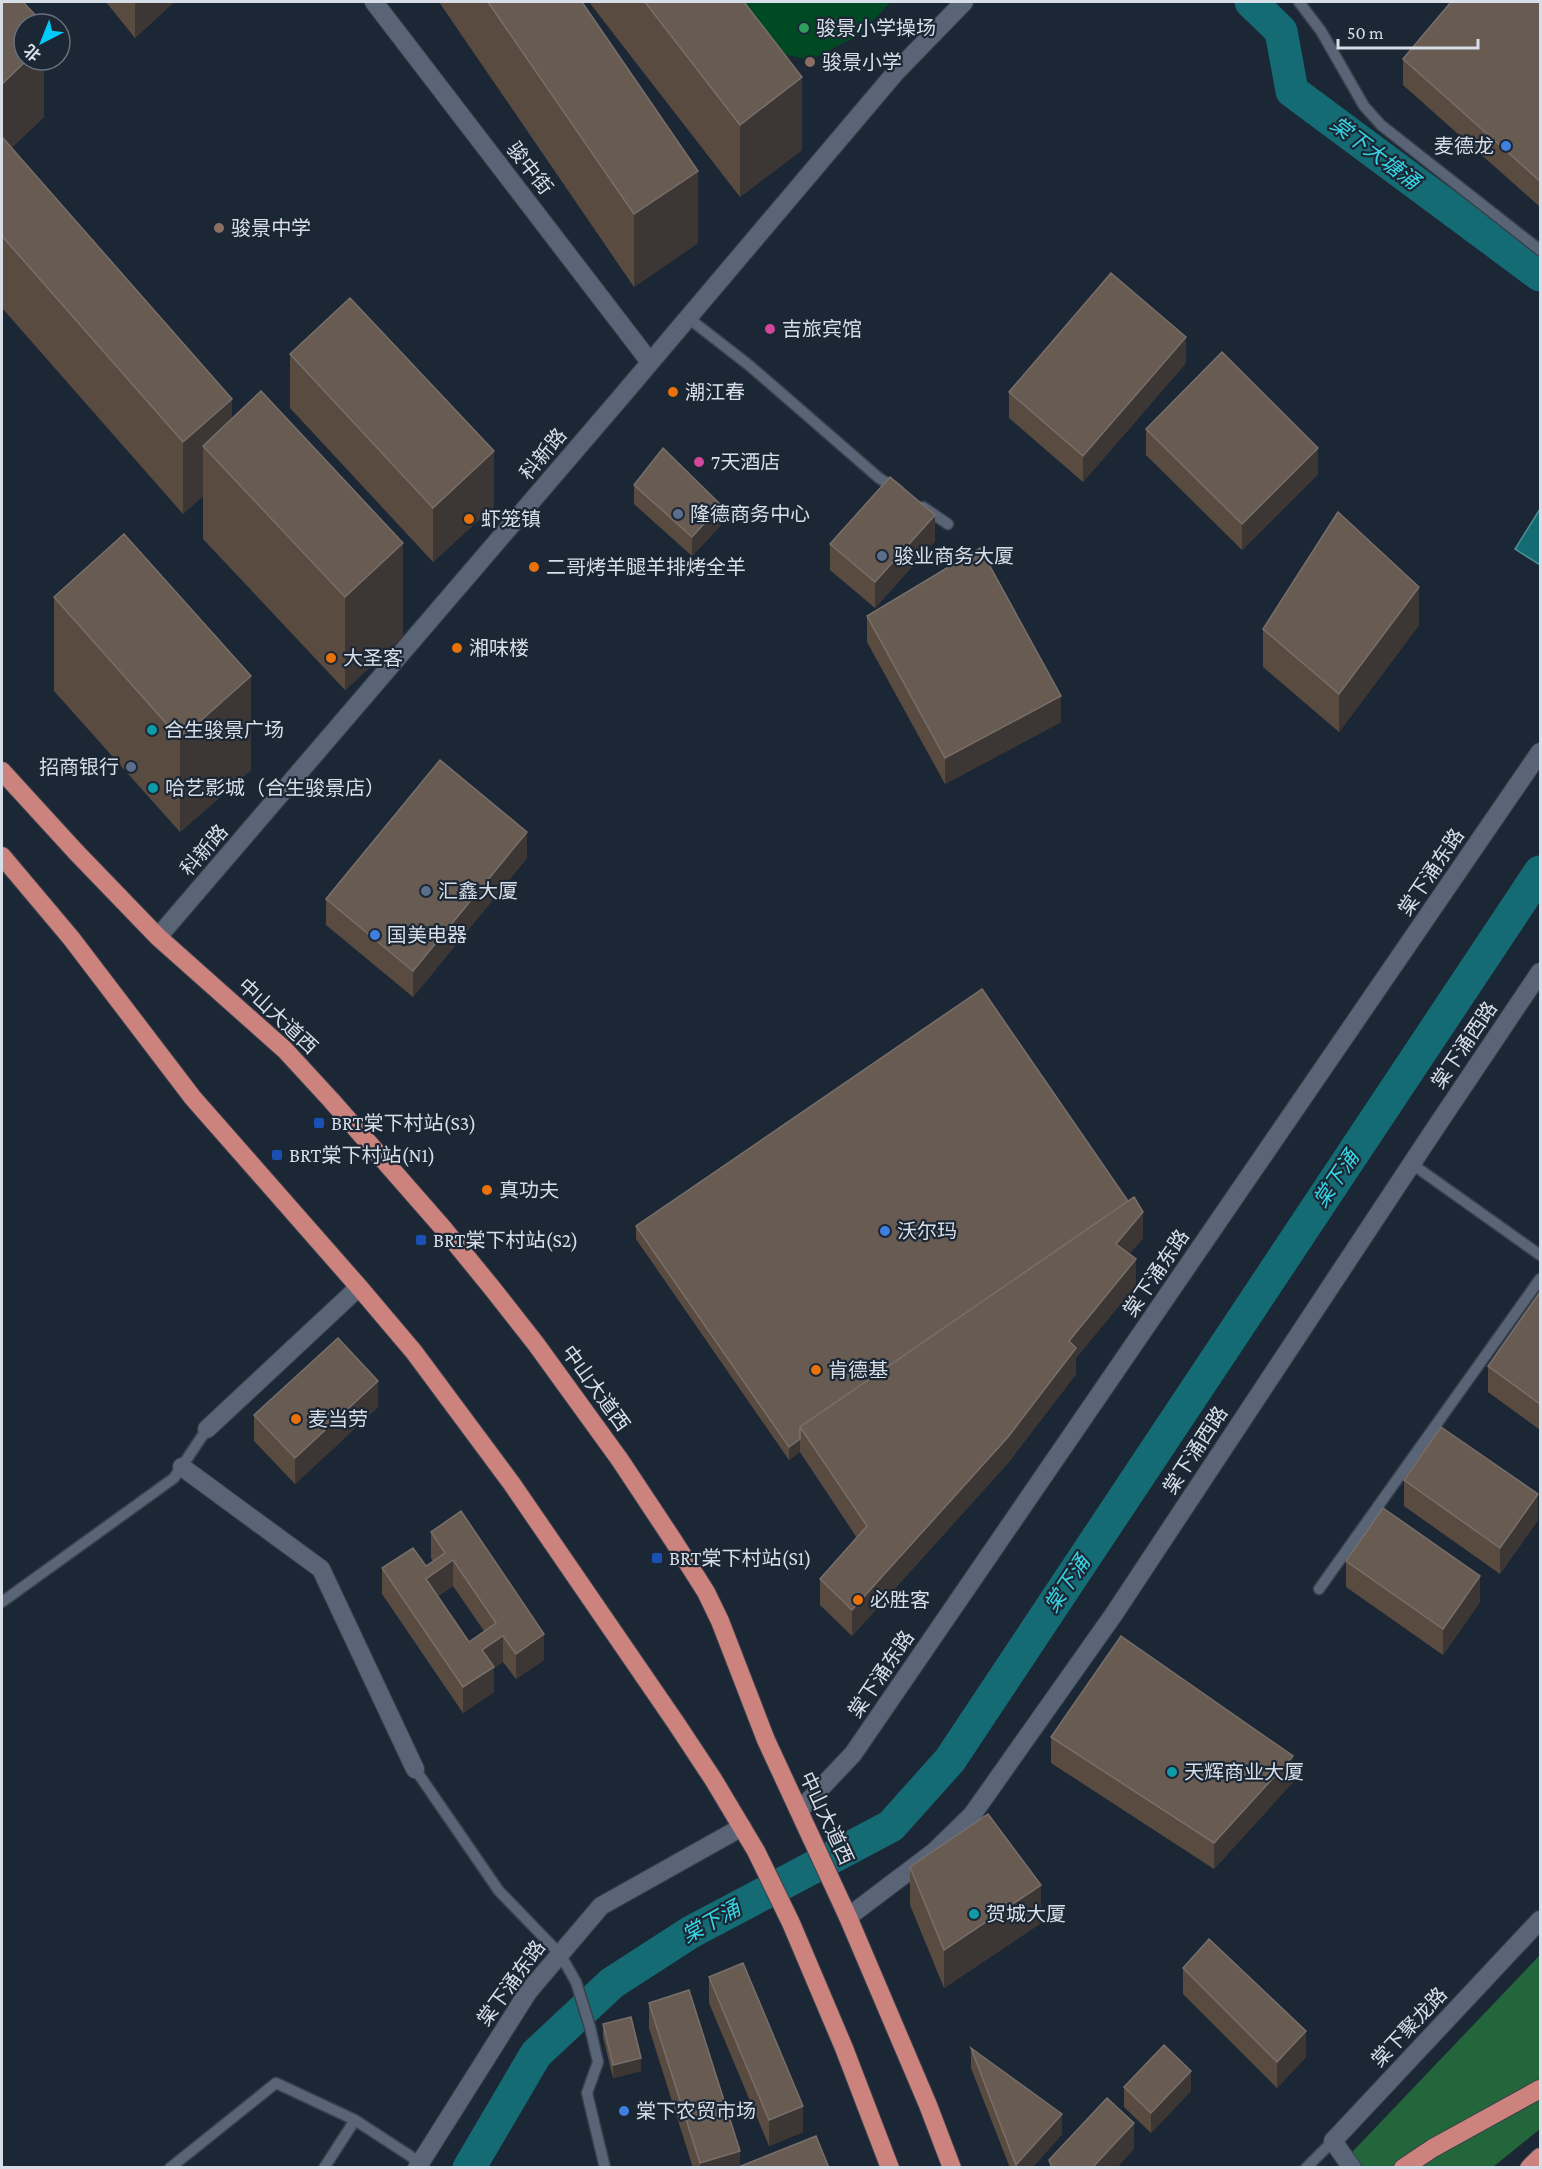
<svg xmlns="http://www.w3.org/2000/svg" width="1542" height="2169" font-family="'Crimson Pro','Noto Sans SC',serif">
<rect width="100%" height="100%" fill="#1c2735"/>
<path fill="#004a23" d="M727 2H891L859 35 810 60 761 49Z"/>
<path fill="#23663b" d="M1540 1955V2129L1493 2167 1337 2168Z"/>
<path fill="#146b73" stroke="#4e8e96" stroke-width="1.5" d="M1540 509V565L1515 549Z"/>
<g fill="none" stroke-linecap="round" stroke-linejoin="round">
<path stroke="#146b73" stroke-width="33" d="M1251 2 1281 31 1292 91 1540 275
M469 2168 536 2054 612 1983 691 1932 891 1826 950 1760 1540 872"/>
<g stroke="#38414d" stroke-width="13">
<path id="lane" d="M1299 2 1321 31 1364 106 1381 125 1540 250
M687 317 750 366 879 478 898 490
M923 507 948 524
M1412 1164 1540 1255
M1319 1589 1540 1279
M2 1602 174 1478 207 1429
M415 1769 499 1891 560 1954 576 1982 590 2027 598 2062 587 2093 605 2168
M170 2168 276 2083 355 2120 424 2165
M324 2168 355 2120
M1306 2168 1333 2141"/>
</g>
<g stroke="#38414d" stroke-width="20">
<path id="street" d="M374 2 650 362
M207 1429 359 1287
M182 1467 321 1569 415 1769
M799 1811 853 1754 1540 752
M848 1917 934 1852 972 1815 1114 1614 1432 1133 1540 972
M417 2168 528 1992 601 1906 742 1827
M1352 2168 1333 2141 1540 1920"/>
</g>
<g stroke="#38414d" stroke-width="20">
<path id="secondary" d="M158 937 621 397 896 72 964 2"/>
</g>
<g stroke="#38414d" stroke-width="20">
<path id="highway" d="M2 771 76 852 158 937 285 1050 331 1100 443 1228 492 1288 536 1344 620 1460 673 1540 706 1592 720 1621 766 1740 848 1917 928 2105 952 2168
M2 856 71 938 193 1098 359 1287 414 1352 512 1484 676 1723 713 1779 756 1851 791 1923 844 2048 890 2168
M1403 2168 1433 2148 1540 2089
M1529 2168 1540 2157"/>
</g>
<use href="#lane" stroke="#596576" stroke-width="10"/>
<use href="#street" stroke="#596576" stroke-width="18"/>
<use href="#secondary" stroke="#596576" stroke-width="18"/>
<use href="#highway" stroke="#cd837d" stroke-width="18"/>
</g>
<path fill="#5a4b41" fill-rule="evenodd" d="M2 2 44 60V117L11 148 232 419 403 637 345 690 203 539V496L183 514 2 308Z
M106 2H174L135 38Z
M439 2H582L698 243 634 287Z
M589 2H744L802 150 740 197Z
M1540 2V207L1403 85V59Z
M290 354 494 506 433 562 290 408Z
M1186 363 1083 482 1009 418V392Z
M1146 429 1318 474 1242 550 1146 455Z
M634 485 721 525 692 556 634 504Z
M935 541 875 608 830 570V544Z
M54 597 251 770 180 832 54 691Z
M867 616 1061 722 945 784 867 642Z
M1419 625 1339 732 1263 667V629Z
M527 858 413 997 326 925V899Z
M636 1226 1143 1238 1129 1254 1136 1285 1076 1358V1374L1008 1463 852 1636 820 1605V1579L857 1538 800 1452 789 1460 636 1239Z
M1540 1292V1430L1488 1392V1366Z
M378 1407 295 1484 254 1441V1415Z
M1404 1480 1538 1520 1500 1574 1404 1506Z
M431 1532 544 1660 516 1679 503 1662 494 1668V1692L463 1713 382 1594V1568L426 1566 433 1561 431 1558ZM453 1586 484 1631 469 1642 438 1596Z
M1346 1561 1480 1602 1443 1655 1346 1587Z
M1051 1737 1293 1782 1214 1869 1051 1763Z
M910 1867 1041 1923 944 1988 910 1905Z
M1183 1968 1306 2057 1277 2088 1183 1994Z
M709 1977 803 2132 769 2146 709 2003Z
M649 2003 740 2166 829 2168H693L649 2028Z
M603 2024 641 2071 613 2078 603 2037Z
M971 2048 1062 2134 1032 2168H1010L971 2068Z
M1124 2087 1191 2091 1151 2133 1124 2107Z"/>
<path fill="#3c3634" d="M135 2H174L135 38Z
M27 60H44V117L2 157V84Z
M802 77V150L740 197V125Z
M698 171V243L634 287V214Z
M1186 337V363L1083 482V456Z
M232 399V471L203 446V496L183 514V442Z
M1318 448V474L1242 550V524Z
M494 451V506L433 562V508Z
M721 505V525L692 556V537Z
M935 515V541L875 608V582Z
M403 543V637L345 690V597Z
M1419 587V625L1339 732V694Z
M251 676V770L180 832V739Z
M1061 696V722L945 784V758Z
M527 832V858L413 997V971Z
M1143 1212V1238L1116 1270 806 1435Z
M1136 1259V1285L1076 1358V1374L1008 1463 852 1636V1610Z
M378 1381V1407L295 1484V1458Z
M800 1439V1452L789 1460V1447Z
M1538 1494V1520L1500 1574V1548Z
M453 1560V1586L426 1605V1579Z
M1480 1576V1602L1443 1655V1629Z
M544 1634V1660L516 1679V1654Z
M503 1636V1662L494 1668V1692L463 1713V1687L482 1650Z
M1293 1756V1782L1214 1869V1843Z
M1041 1885V1923L944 1988V1950Z
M1306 2031V2057L1277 2088V2062Z
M641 2058V2071L613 2078V2065Z
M1191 2071V2091L1151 2133V2113Z
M803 2106V2132L769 2146V2120Z
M1062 2114V2134L1032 2168H1016V2165Z
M1134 2123V2149L1117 2168H1092Z
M740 2151V2168H700V2163Z"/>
<path fill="#685b52" stroke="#796f6a" stroke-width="1.5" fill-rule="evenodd" d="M2 2H23L42 22V24H24V60H27L2 84Z
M488 2H582L698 171 634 214Z
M645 2H744L802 77 740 125Z
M1451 2H1540V181L1403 59Z
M2 137 232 399 183 442 2 236Z
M1111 273 1186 337 1083 456 1009 392Z
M350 298 494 451 433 508 290 354Z
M1222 352 1318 448 1242 524 1146 429Z
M261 391 403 543 345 597 203 446Z
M663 448 721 505 692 537 634 485Z
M890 477 935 515 875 582 830 544Z
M1338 512 1419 587 1339 694 1263 629Z
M124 534 251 676 180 739 54 597Z
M980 548 1061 696 945 758 867 616Z
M440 760 527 832 413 971 326 899Z
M982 989 1128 1201 800 1427V1439L789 1447 636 1226Z
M1134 1197 1143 1212 1116 1244 1136 1259 1069 1341 1076 1348 1008 1437 852 1610 820 1579 867 1526 800 1427Z
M1540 1292V1404L1488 1366Z
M338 1338 378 1381 295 1458 254 1415Z
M1441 1427 1538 1494 1500 1548 1404 1480Z
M1383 1508 1480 1576 1443 1629 1346 1561Z
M461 1511 544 1634 516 1654 503 1636 482 1650 494 1667 463 1687 382 1568 413 1548 426 1566 445 1553 431 1532ZM453 1560 496 1623 469 1642 426 1579Z
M1121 1636 1293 1756 1214 1843 1051 1737Z
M988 1814 1041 1885 944 1950 910 1867Z
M1209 1939 1306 2031 1277 2062 1183 1968Z
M743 1963 803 2106 769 2120 709 1977Z
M689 1990 740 2151 700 2163 649 2003Z
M631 2017 641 2058 613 2065 603 2024Z
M1164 2045 1191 2071 1151 2113 1124 2087Z
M971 2048 1062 2114 1016 2165Z
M1107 2098 1134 2123 1092 2168H1052L1049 2160Z
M816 2136 829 2168H736Z"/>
<circle fill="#2e9e5b" stroke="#1c2735" stroke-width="2" cx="804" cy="28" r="6"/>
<g fill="#8d6e63" stroke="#1c2735" stroke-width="2">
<circle cx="810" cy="62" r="6"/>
<circle cx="219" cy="228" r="6"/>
</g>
<g fill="#3f7fe0" stroke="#1c2735" stroke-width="2">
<circle cx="1506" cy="146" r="6"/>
<circle cx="375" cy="935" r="6"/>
<circle cx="885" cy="1231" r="6"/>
<circle cx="624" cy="2111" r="6"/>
</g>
<g fill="#d1479c" stroke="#1c2735" stroke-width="2">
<circle cx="770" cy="329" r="6"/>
<circle cx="699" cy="462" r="6"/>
</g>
<g fill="#e8710a" stroke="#1c2735" stroke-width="2">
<circle cx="673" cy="392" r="6"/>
<circle cx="469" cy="519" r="6"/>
<circle cx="534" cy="567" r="6"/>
<circle cx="457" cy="648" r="6"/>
<circle cx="331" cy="658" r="6"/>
<circle cx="487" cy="1190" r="6"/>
<circle cx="816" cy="1370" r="6"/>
<circle cx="296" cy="1419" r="6"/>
<circle cx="858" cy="1600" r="6"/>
</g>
<g fill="#5c6f8a" stroke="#1c2735" stroke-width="2">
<circle cx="678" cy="514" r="6"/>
<circle cx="882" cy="556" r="6"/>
<circle cx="131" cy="767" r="6"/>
<circle cx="426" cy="891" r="6"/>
</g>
<g fill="#0f9aa8" stroke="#1c2735" stroke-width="2">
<circle cx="152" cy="730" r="6"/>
<circle cx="153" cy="788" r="6"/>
<circle cx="1172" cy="1772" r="6"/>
<circle cx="974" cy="1914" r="6"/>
</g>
<g fill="#1a4fb4" stroke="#1c2735" stroke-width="2">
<rect x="313" y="1117" width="12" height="12" rx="3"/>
<rect x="271" y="1149" width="12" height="12" rx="3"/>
<rect x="415" y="1234" width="12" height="12" rx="3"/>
<rect x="651" y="1552" width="12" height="12" rx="3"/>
</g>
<g text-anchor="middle" stroke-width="4.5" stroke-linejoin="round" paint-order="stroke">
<g font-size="20" fill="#d7dee7" stroke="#1c2735" text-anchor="start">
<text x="816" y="35">骏景小学操场</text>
<text x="822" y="69">骏景小学</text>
<text x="1494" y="153" text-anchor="end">麦德龙</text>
<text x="231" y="235">骏景中学</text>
<text x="782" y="336">吉旅宾馆</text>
<text x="685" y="399">潮江春</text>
<text x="711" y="469">7天酒店</text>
<text x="690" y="521">隆德商务中心</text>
<text x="481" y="526">虾笼镇</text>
<text x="894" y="563">骏业商务大厦</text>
<text x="546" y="574">二哥烤羊腿羊排烤全羊</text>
<text x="469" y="655">湘味楼</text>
<text x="343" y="665">大圣客</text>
<text x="164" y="737">合生骏景广场</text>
<text x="119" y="774" text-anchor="end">招商银行</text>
<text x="165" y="795">哈艺影城（合生骏景店）</text>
<text x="438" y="898">汇鑫大厦</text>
<text x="387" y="942">国美电器</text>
<text x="331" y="1130">BRT棠下村站(S3)</text>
<text x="289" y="1162">BRT棠下村站(N1)</text>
<text x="499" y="1197">真功夫</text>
<text x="897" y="1238">沃尔玛</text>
<text x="433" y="1247">BRT棠下村站(S2)</text>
<text x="828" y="1377">肯德基</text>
<text x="308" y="1426">麦当劳</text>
<text x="669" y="1565">BRT棠下村站(S1)</text>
<text x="870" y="1607">必胜客</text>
<text x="1184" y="1779">天辉商业大厦</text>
<text x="986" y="1921">贺城大厦</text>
<text x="636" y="2118">棠下农贸市场</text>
</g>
<g font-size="20" fill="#d7dee7" stroke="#1c2735">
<text transform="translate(530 168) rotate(52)" y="7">骏中街</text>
<text transform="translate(543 454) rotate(-50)" y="7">科新路</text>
<text transform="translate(204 850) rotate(-49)" y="7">科新路</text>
<text transform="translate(1431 872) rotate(-56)" y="7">棠下涌东路</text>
<text transform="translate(278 1016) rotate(43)" y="7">中山大道西</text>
<text transform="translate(1464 1045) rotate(-56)" y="7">棠下涌西路</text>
<text transform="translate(1156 1273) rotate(-56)" y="7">棠下涌东路</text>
<text transform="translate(596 1388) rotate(54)" y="7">中山大道西</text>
<text transform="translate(1195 1450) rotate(-57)" y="7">棠下涌西路</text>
<text transform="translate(881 1674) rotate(-56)" y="7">棠下涌东路</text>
<text transform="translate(827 1818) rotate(65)" y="7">中山大道西</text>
<text transform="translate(511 1983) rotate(-54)" y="7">棠下涌东路</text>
<text transform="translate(1409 2027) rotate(-47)" y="7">棠下聚龙路</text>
</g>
<g font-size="21" font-style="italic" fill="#36d5e4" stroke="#1c2735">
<text transform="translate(1375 153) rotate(37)" y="7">棠下大塘涌</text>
<text transform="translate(1336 1179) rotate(-56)" y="7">棠下涌</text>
<text transform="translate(1067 1584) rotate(-56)" y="7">棠下涌</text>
<text transform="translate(711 1922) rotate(-29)" y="7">棠下涌</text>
</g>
</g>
<rect width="1542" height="2169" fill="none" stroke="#d7dee7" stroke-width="6"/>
<g transform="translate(42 42) rotate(222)"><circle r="28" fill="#1c2735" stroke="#67707c" stroke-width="1.5"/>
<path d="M0-4.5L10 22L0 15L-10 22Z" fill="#00cbf9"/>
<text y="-9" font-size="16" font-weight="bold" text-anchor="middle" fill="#d7dee7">北</text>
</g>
<path d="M1338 39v9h140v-9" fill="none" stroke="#d7dee7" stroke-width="3"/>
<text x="1347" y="39" font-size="18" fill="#d7dee7" stroke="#1c2735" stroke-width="4.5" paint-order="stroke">50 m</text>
</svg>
